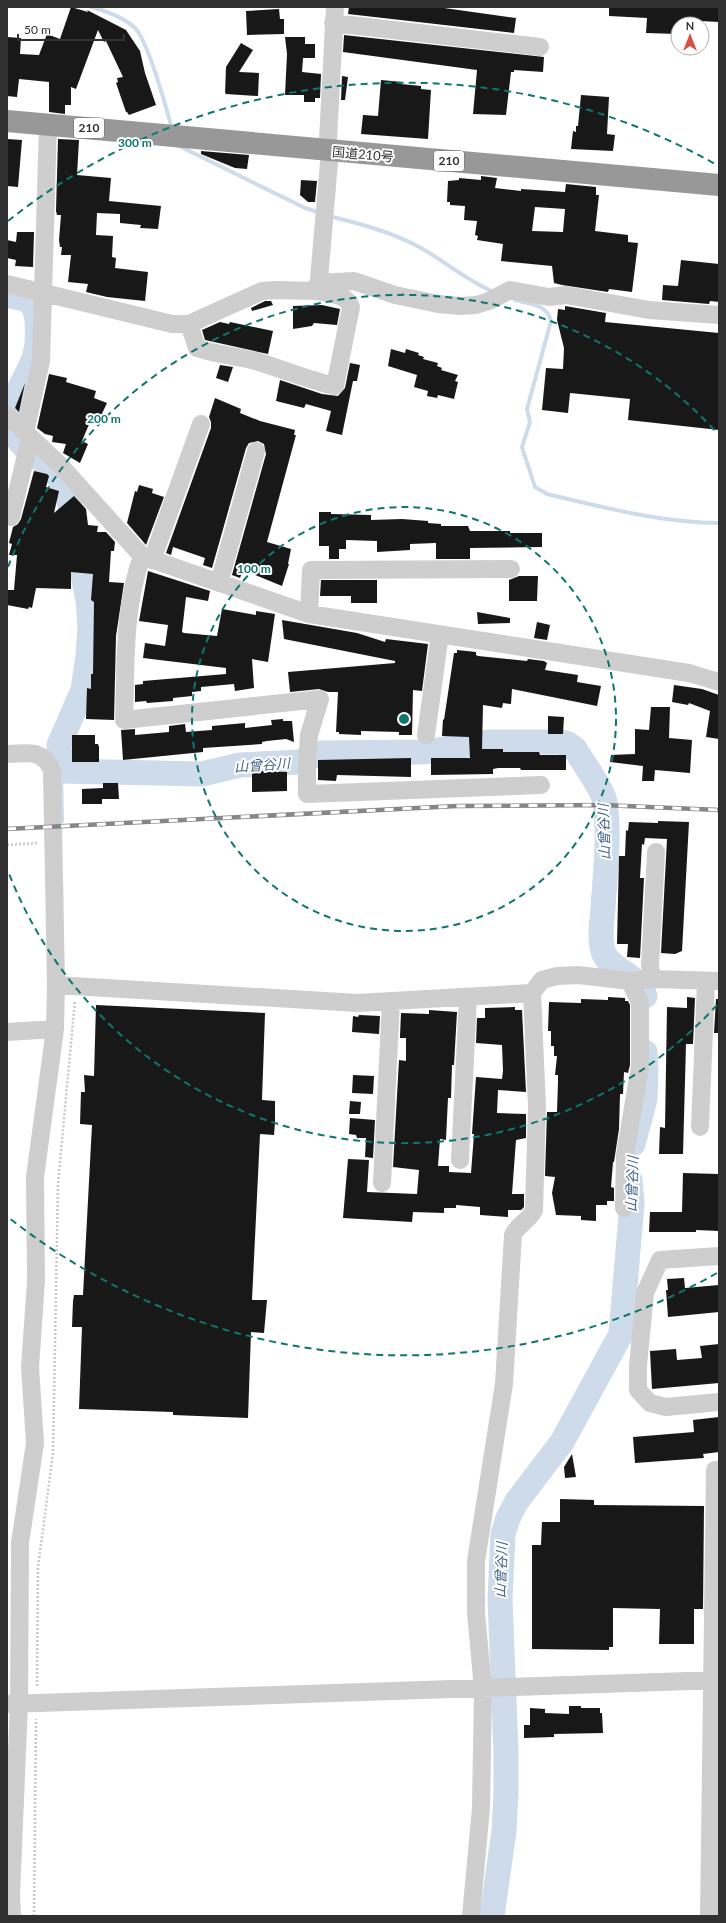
<svg xmlns="http://www.w3.org/2000/svg" width="726" height="1923" font-family="Lato,'Noto Sans JP',sans-serif">
<rect width="100%" height="100%" fill="#fff"/>
<g fill="none" stroke-linecap="round" stroke-linejoin="round">
<path stroke="#cedbea" stroke-width="4" d="M91 7C104 10 125 18 135 28 149 43 166 107 172 129
M177 145 305 208 321 213
M329 216C361 224 392 232 421 248 446 262 467 281 494 292
M515 300C530 304 547 304 551 321L527 409 530 422 522 447 535 487 547 494C603 507 661 523 719 523
M61 771 62 821"/>
<path stroke="#cedbea" stroke-width="25" d="M7 295C13 297 22 297 28 301 41 307 38 346 34 358 26 381 7 400 13 427 17 447 37 455 51 468 60 475 64 486 68 496L88 601 90 626 88 656 83 690 59 745 61 771 202 774 240 765 299 762 321 753 424 752 488 742H560L568 744 575 749C582 761 603 790 605 802 610 837 605 874 603 908 602 921 599 938 603 951 608 970 637 972 645 996
M633 1144 645 1099 646 1070 645 1052
M492 1916 504 1831 506 1793V1752L500 1599 503 1534 508 1518 517 1501 562 1442 621 1334 632 1203 630 1180"/>
</g>
<path fill="#181818" fill-rule="evenodd" d="M71 7 88 12 87 10 126 30 140 51 145 73 156 105 129 115 127 112H126L116 83 118 82 117 78 123 77 106 41 104 42 98 30 76 89 71 87V105H65V114L49 112V82L19 79 17 97 7 96V37L21 38 20 54 39 55 47 34 60 39Z
M349 7H437L516 18 514 33 348 14Z
M609 7H719V22L701 21V24H678V34L646 33 647 18 609 16Z
M279 9 280 19H284V34L247 35 246 11Z
M344 35 544 57 543 72 514 70V72H511L506 115 473 114 477 70 343 52Z
M285 37H305V44H315V58H303L302 72 321 74 320 98H315V102H304V95H285L287 54Z
M241 43 253 50 239 72 259 73 258 96 226 94V92L225 95 226 67Z
M342 76 348 77 345 100H341Z
M381 80 402 82 401 84 421 86V89L431 90 428 139 361 134 363 115 378 116Z
M581 95 609 97 607 134 615 135 613 151 571 149 573 131 576 132V126H578Z
M7 139 22 140 18 187 7 186Z
M58 139 79 140 77 175 111 178 109 201 161 206 158 229 140 228 141 225 120 223V214L97 213 96 235 113 236 112 257 116 258 115 268 148 272 145 301 107 297 86 292 88 284 68 282 71 255H61L62 247H60L59 240 61 215H57L56 211Z
M201 151 249 155 247 169 235 168 201 154Z
M481 176 497 178 495 188 521 191V189L565 192 566 184 596 187V195H599L595 231 628 235V242L638 243 632 292 609 289 608 292 562 285 554 283 552 266 501 261 503 244 477 240 478 236 475 235 477 221 464 220 465 206 450 205V202H447L448 181 459 180V178L481 180ZM535 207 565 209 563 232 532 231Z
M301 180 317 181 315 202H308L300 195Z
M17 232H34L33 267 15 266 16 260 7 258V240L16 242Z
M681 260 719 264V302L710 301 709 304 662 300 663 285 678 286Z
M265 301H271L273 305 252 311 251 308Z
M322 305 340 309 337 325 314 323 312 326 293 329V306Z
M565 306 606 313 605 322 719 333V430L628 420 630 399 570 393 568 413 542 410 546 368 563 369 564 348 557 320 558 309 565 310Z
M220 322 229 324 230 322 273 331 268 354 205 340 202 330Z
M391 349 405 353 406 349 419 353 418 355 424 357 423 359 438 363 437 366 442 368 441 370 458 375 455 381 458 382 454 399 438 395 437 398 427 396 428 391 414 387 417 375 388 366Z
M350 363 360 365 357 381H353L342 435 326 431 331 411 306 404 304 408 276 401 280 380 322 394 338 396 345 388Z
M220 365 233 367 228 382 216 378Z
M49 374 67 378 66 382 96 391 94 398 107 403 97 424 90 422 82 441 88 444 80 463 63 453 66 444 52 442 53 436 45 434 37 428Z
M25 383 19 412 15 408Z
M215 398 241 409 240 413 260 421 295 430 294 435H296L267 542 291 549 288 564H289L282 586 243 570 240 578 232 575 266 454 264 444 258 441 249 443 246 448 212 568 203 565 205 558 173 547 171 555 166 553 211 428V422L209 417Z
M34 471 47 474 49 476 46 487 59 491 54 513 74 496 86 509 88 525 98 526 97 532H106L115 542 114 551H111L109 582 124 583 116 636 114 720 86 719 87 688 91 689V674H93L94 602 91 600 93 574 71 572V589L36 588 32 608 29 607 28 609 7 605V590H14L17 555H9L12 544 9 543 13 527 18 524 21 519Z
M139 485 153 489 152 493 164 497 146 545 127 523 135 491 137 492Z
M319 512H331V514L371 515V520L402 519 428 521V523L441 524V526H468L470 531H510V533H542V547L470 548V559H436V543L410 544V550L377 552V541L346 540V549H339V559H329V546H319Z
M148 571 210 591 208 601 186 597 182 632 184 633 217 636 222 609 256 615V611L275 614 268 662 252 659 254 688 235 691 234 684 201 687V691L192 692V696L173 698V701L147 703 146 701 135 702V685L143 684V681L226 674V668L143 658 145 643 165 646 168 625 139 621Z
M519 576H538L537 601H509V580Z
M321 580H377V603H351V596H320Z
M477 612 510 618V623L478 624Z
M282 620 357 633 385 642 386 639 428 644 422 691 413 690 412 735H399V732L361 731V735L339 734V732H336L338 692H328L319 689 290 692 288 672 395 663V661L284 639Z
M537 622 550 625 547 640 534 638Z
M457 650 476 652V655L478 656 527 661 528 659 544 661 547 663 545 670 578 675 577 682 601 686 597 706 512 689 511 704 503 703 502 708 483 705 482 749H503V752H539L540 755H566V770H521L520 768H498L493 769V774L431 775V758H470L469 737 442 736 443 719 444 720 454 653H457Z
M674 685 702 689 719 695V739L706 737 710 711 689 703 688 705 672 702Z
M651 707H670L669 738 692 740 690 773 655 770 654 781H642L643 766 610 762 611 755 635 754V729L649 730Z
M548 716 564 717 563 734H548Z
M283 719V721H292L294 742 286 739 267 741 262 742V744L203 748V752L123 760 121 730 135 729V735L169 732V726L185 724 186 732 212 730V726L245 723V728L272 725 271 720Z
M72 735H95V744H98L99 747V762H72Z
M411 758V777L337 775 336 781 318 780V760Z
M262 771 287 772V791L252 792V773Z
M103 783H118L119 799H102V804H82V789L103 788Z
M658 821 689 822 682 951 675 954 661 953 667 839 645 838 644 845 642 844 640 878H644L640 958 627 957 628 944H617L619 856H625L626 830 628 831 629 822 658 823Z
M608 997 625 998V1001H628L630 1005V1065L628 1073 624 1072 623 1094H620L619 1129 614 1162H613L611 1187 614 1188V1201H607V1205H596V1221L581 1220V1216L556 1215 552 1193 555 1177 545 1176 547 1112H557L558 1082V1075H555L557 1056H554V1046H551V1031H548L549 1002 581 1003V999L608 1000Z
M687 997 695 998 693 1044H686L683 1154H659L660 1127 665 1128 667 1007 687 1008Z
M716 999H719V1033H714Z
M96 1005 265 1013 262 1100 275 1101V1122L274 1135 260 1134 252 1300H267L264 1333 251 1332 248 1418 173 1415V1412L79 1409 82 1327H72L73 1301 74 1295H83L92 1125 80 1124 81 1092H85L84 1075 94 1076Z
M515 1007V1010H522L526 1092 498 1090 497 1113 526 1114V1138L516 1140 512 1194H524V1207L521 1210H508V1217L480 1215V1207L456 1205V1208H444V1213L413 1212 412 1222 343 1218 348 1159 369 1160 367 1192 417 1194 419 1170 393 1167 399 1060 406 1061V1038H400V1036L401 1013 429 1014V1010L457 1012 454 1065H452L451 1098H448L446 1140 440 1139 438 1166H449V1172L471 1173 474 1134H472L476 1077 502 1079 503 1071 502 1045 476 1043 477 1018H485V1008Z
M359 1015 380 1016 379 1034 352 1032 353 1016 358 1017Z
M353 1075 374 1076 373 1094 352 1093Z
M350 1101 361 1102 360 1114H349Z
M350 1118 375 1120 373 1158 365 1157 366 1138H357L356 1135 349 1134Z
M683 1173 719 1174V1231L696 1230V1232H649L650 1212H682Z
M684 1278 685 1288 719 1285V1312L668 1317 666 1290H668L667 1279Z
M719 1344V1383L652 1389 650 1351 676 1349 677 1360 702 1358 700 1346Z
M719 1417V1452L703 1454 704 1458 635 1463 633 1437 694 1432 693 1420Z
M572 1454 576 1477 565 1478 564 1467Z
M560 1499 594 1500V1505L704 1506 703 1609H694V1644H659L660 1609 613 1608V1647H609V1650L532 1649V1545H541L542 1522H560Z
M569 1706H581V1708H600V1713H602L603 1733 554 1734V1737L524 1738V1725H530V1708L545 1709V1713L569 1714Z"/>
<g fill="none" stroke-linecap="round" stroke-linejoin="round">
<path stroke="#c8c8c8" stroke-width="2.5" stroke-dasharray="2 2" stroke-linecap="butt" d="M7 845 37 843
M37 1686 38 1567 53 1453 58 1184 75 1000
M34 1916 36 1719"/>
<path stroke="#cecece" stroke-width="18" d="M333 23 540 47
M318 283 354 281 395 295 438 304 460 306 476 305 489 301 510 290 549 297 566 295 649 310 719 315
M7 284 172 324H189L262 291 275 290 318 291 330 151 328 140 335 7
M189 324 197 348C215 354 234 356 252 360 280 368 307 380 335 386L351 307C347 294 330 294 318 291
M7 415 59 464 142 556 309 614 689 673 719 682
M25 432 41 361 48 125
M11 517 30 439
M142 556C123 609 126 664 124 720L320 699 309 735 307 764V794L541 785
M152 560 201 424
M219 583 256 451
M309 614 311 570 511 569
M426 735 440 634
M7 754C28 754 41 748 52 770L56 985 55 1029 35 1177 36 1281 30 1367 35 1443 20 1543 19 1704 11 1895 12 1916
M652 979 650 966 656 852
M56 985 358 1003 532 993
M7 1032 55 1029
M700 1127 706 982
M460 1160 468 997
M382 1183 391 1001
M624 1208 625 1155 640 1066V1003L630 981
M719 1256 660 1260 645 1293 638 1366V1390L650 1403 666 1407 719 1402
M8 1704 719 1680
M471 1916 481 1808 483 1689 476 1613V1561L504 1384 513 1235C518 1224 529 1221 534 1210L537 1106 532 993 542 980 557 976 578 975 630 981 654 979 719 981
M709 1916 715 1470H719"/>
<path stroke="#989898" stroke-width="22" d="M7 121 719 185"/>
<g stroke="#868686" stroke-width="4.5">
<path id="rail" d="M7 829 457 806 602 805 719 810"/>
</g>
<use href="#rail" stroke="#fff" stroke-width="3" stroke-dasharray="9" stroke-linecap="butt"/>
</g>
<g fill="none" stroke="#0f766e" stroke-width="2" stroke-dasharray="7 5">
<circle cx="404" cy="719" r="212"/>
<path d="M717 1005A424 424 0 0 1 8 871M8 567A424 424 0 0 1 717 433"/>
<path d="M717 1273A636 636 0 0 1 8 1217M8 221A636 636 0 0 1 717 165"/>
</g>
<g text-anchor="middle" stroke-width="4" stroke-linejoin="round" paint-order="stroke">
<g fill="#fff" stroke="#6f6f6f" stroke-width="1">
<rect x="74" y="118" width="30" height="20" rx="3"/>
<rect x="434" y="151" width="30" height="20" rx="3"/>
</g>
<g font-size="12" font-weight="bold" fill="#313131">
<text x="89" y="132">210</text>
<text x="449" y="165">210</text>
</g>
<g font-size="13" fill="#313131" stroke="#fff">
<text transform="translate(363 154) rotate(5)" y="5">国道210号</text>
</g>
<g font-size="14" font-style="italic" fill="#44658d" stroke="#fff">
<text transform="translate(262 765) rotate(-4)" y="5">山曾谷川</text>
<text transform="translate(604 832) rotate(-92)" y="5">山曾谷川</text>
<text transform="translate(632 1184) rotate(-88)" y="5">山曾谷川</text>
<text transform="translate(501 1570) rotate(-88)" y="5">山曾谷川</text>
</g>
</g>
<circle cx="404" cy="719" r="6" fill="#0f766e" stroke="#fff" stroke-width="2"/>
<g font-size="12" text-anchor="middle" font-weight="bold" fill="#0f766e" stroke="#fff" stroke-width="4" stroke-linejoin="round" paint-order="stroke">
<text x="135" y="147">300 m</text>
<text x="104" y="423">200 m</text>
<text x="254" y="573">100 m</text>
</g>
<rect width="726" height="1923" fill="none" stroke="#313131" stroke-width="16"/>
<g transform="translate(690 36)"><circle r="19" fill="#ffffff" stroke="#adadad"/>
<path d="M0-3L7 15L0 10L-7 15Z" fill="#d85042"/>
<text y="-6" font-size="11" font-weight="bold" text-anchor="middle" fill="#313131">N</text>
</g>
<path d="M18 34v6h106v-6" fill="none" stroke="#313131" stroke-width="2"/>
<text x="24" y="34" font-size="12" fill="#313131" stroke="#ffffff" stroke-width="3" paint-order="stroke">50 m</text>
</svg>
